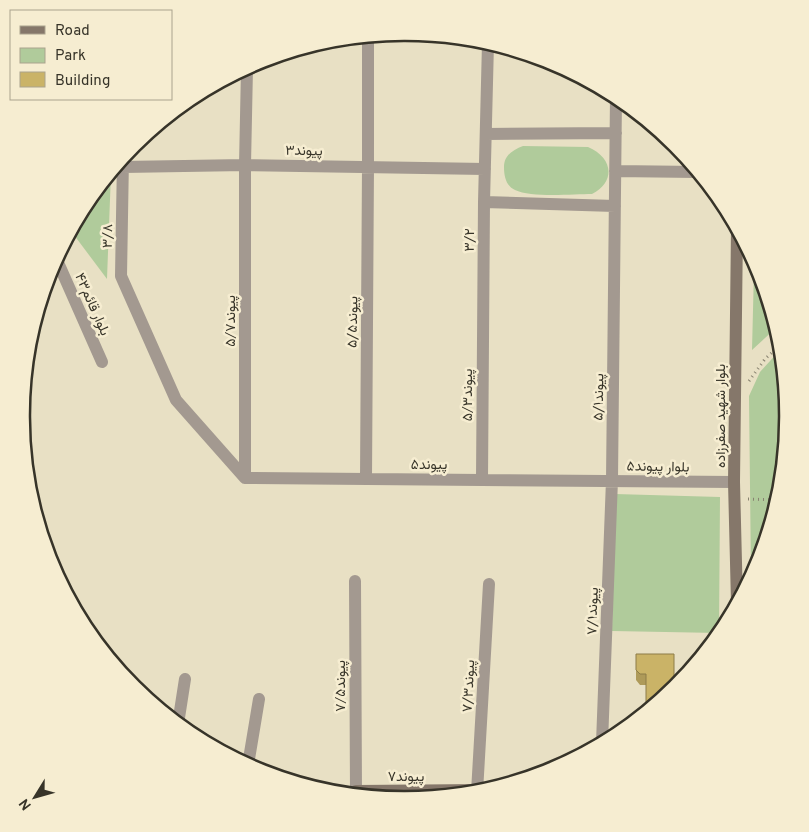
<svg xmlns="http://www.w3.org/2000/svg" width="809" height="832" font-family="Overpass,Vazirmatn,sans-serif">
<rect width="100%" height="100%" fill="#e8e0c4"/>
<path fill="#b0cb9b" d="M523 146 588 147C612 157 617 181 592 194 573 194 531 198 515 190 506 186 504 176 504 167 504 155 513 150 523 146Z
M111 173 107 279 71 231 86 203Z
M754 270 760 274 776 328 752 350Z
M781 349 788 416 780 491 758 563 751 576 749 396 760 372Z
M615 494 720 497 719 633 612 631Z"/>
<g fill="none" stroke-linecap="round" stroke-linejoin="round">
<path stroke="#888270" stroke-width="3" stroke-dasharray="1 4" stroke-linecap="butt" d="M749 381 765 359 781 344
M748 499 777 500"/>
<path stroke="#a39990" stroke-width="12" d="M486 134 616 133
M123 158 121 276 176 400 245 478
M123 167 245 165 485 169
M615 171 697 172
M484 202 615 206
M56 258 102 362
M245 478 734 482
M245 478V165L247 68
M366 478 368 166V36
M482 479 484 202 488 43
M355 581 356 794
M178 724 185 679
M602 743 612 480 616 97
M248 765 259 699
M477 792 489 584"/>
<path stroke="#85776a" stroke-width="12" d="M737 603 734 482 737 229
M356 791 485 790"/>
</g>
<path fill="#ae9a59" d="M636 654 674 688 646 711V685H640L636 680Z"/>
<path fill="#cab367" stroke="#8d7d48" d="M636 654H674V688L656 703H646V674H640L636 670Z"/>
<g text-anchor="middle" stroke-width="5" stroke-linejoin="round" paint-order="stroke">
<g font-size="14" fill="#373429" stroke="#f6edd1">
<text transform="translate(304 150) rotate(1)" y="5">پیوند۳</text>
<text transform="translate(107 236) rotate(-89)" y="5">۳/۸</text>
<text transform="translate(469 240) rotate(-89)" y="5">۳/۲</text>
<text transform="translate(93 304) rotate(66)" y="5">بلوار قائم۴۳</text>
<text transform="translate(230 321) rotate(-90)" y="5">پیوند۵/۷</text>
<text transform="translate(352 322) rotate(-89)" y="5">پیوند۵/۵</text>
<text transform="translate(467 395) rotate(-90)" y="5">پیوند۵/۳</text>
<text transform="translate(598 397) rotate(-89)" y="5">پیوند۵/۱</text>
<text transform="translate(720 416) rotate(-90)" y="5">بلوار شهید صفرزاده</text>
<text x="429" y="469">پیوند۵</text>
<text transform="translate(658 466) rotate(1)" y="5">بلوار پیوند۵</text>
<text transform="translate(592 611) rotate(-88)" y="5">پیوند۷/۱</text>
<text transform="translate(340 686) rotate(-90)" y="5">پیوند۷/۵</text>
<text transform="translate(468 686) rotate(-87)" y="5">پیوند۷/۳</text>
<text x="406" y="781">پیوند۷</text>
</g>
</g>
<path d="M0 0H809V832H0ZM404 41H405A374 374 0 0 1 779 415V417A374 374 0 0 1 405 791H404A374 374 0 0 1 30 417V415A374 374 0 0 1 404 41Z" fill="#f6edd1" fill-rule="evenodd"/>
<path fill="none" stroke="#373429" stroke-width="2.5" d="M404 41H405A374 374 0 0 1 779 415V417A374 374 0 0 1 405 791H404A374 374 0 0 1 30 417V415A374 374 0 0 1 404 41Z"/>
<rect x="10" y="10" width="162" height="90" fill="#f6edd1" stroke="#aaa38e"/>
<rect x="20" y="26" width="25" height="8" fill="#85776a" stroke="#aaa38e"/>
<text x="55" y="35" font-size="15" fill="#373429">Road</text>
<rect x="20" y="48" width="25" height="15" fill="#b0cb9b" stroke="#aaa38e"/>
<text x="55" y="60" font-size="15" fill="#373429">Park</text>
<rect x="20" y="72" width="25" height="15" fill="#cab367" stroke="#aaa38e"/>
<text x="55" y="85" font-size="15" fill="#373429">Building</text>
<g transform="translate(35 797) rotate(233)" stroke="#f6edd1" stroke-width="4" paint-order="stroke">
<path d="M0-4L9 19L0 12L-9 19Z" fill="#373429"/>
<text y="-8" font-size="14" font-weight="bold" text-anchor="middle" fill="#373429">N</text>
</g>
</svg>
